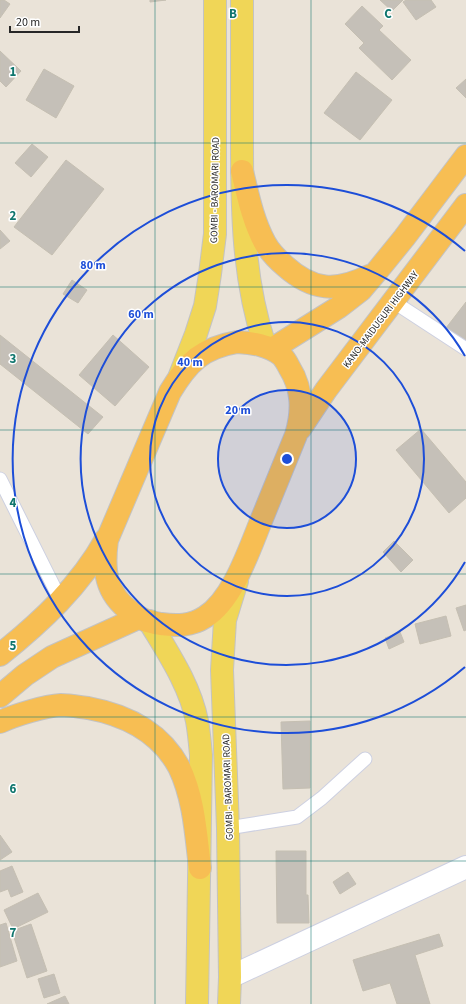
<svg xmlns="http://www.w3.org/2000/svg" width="466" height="1004" font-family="'Source Sans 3',sans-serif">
<rect width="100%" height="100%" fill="#eae3d8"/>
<path fill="#c5c0b8" stroke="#c5bfb2" d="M0 0H4L10 4 0 18Z
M150 0H166L150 2Z
M380 0H403L392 11Z
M406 0H431L436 7 416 20 403 2Z
M362 6 383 26 379 30 411 60 392 80 359 48 364 43 345 24Z
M0 51 21 71 6 87 0 81Z
M44 69 74 86 56 118 26 100Z
M356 72 392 100 360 140 324 113Z
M466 79V98L456 88Z
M32 144 48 157 31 177 15 163Z
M66 160 104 189 52 255 14 227Z
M0 230 10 241 0 249Z
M72 280 87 290 78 303 63 294Z
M466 302V343L446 328Z
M0 335 103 417 88 434 0 364Z
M113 335 149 367 115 406 79 375Z
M421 429 466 482V498L449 513 396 450Z
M394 541 413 560 401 572 383 552Z
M466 605V630L464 631 456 608Z
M446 616 451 636 420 644 415 624Z
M400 632 404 642 389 649 385 638Z
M310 721V788L283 789 281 722Z
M0 835 12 852 0 860Z
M276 851H306V895H308L309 923H277Z
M12 866 23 892 11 897 8 889 0 892V871Z
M348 872 356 884 340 894 333 882Z
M38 893 48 912 13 929 4 910Z
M6 923 17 961 0 967V925Z
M31 924 47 971 27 978 12 931Z
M439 934 443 946 415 955 430 1004H397L390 983 363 991 353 960Z
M54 974 60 993 44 998 38 979Z
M65 996 69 1004H47Z"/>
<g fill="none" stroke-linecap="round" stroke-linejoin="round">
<g stroke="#cdd0e1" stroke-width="15">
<path id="service" d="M394 302 466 349
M0 479 61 601
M228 828 297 817 322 798 365 759"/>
</g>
<g stroke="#cdd0e1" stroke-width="24">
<path id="minor" d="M230 977 466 867"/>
</g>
<g stroke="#c3c3c3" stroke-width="24">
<path id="primary" d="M242 0C242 48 242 95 242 143 242 212 243 279 265 346
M180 375 196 334 205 306 210 274 215 234V0
M149 621C168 653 190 685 197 721 199 732 200 744 201 755L197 1004
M229 1004 230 977 228 828 222 670 225 620 237 581"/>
</g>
<g stroke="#c3c3c3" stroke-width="24">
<path id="trunk" d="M242 171C248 196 253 221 265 243 270 252 278 260 285 266 313 291 336 292 369 276
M237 342C253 343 268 345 281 355 284 358 287 363 289 367 303 389 303 411 296 435 285 462 274 489 263 516 250 547 234 599 205 617 191 626 177 626 161 624 150 622 140 620 131 612 105 593 103 570 107 540L170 392C188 362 202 348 237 342Z
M272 349 339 307 361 290 378 270 404 238 466 156
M300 429 326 390 466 205
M0 655C41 622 80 586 106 539
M0 696 25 675 52 657 138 618
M0 722C15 715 45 706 61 705 70 705 80 707 88 708 126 715 160 732 179 767 194 798 196 834 200 868"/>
</g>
<use href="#service" stroke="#fff" stroke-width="13"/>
<use href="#minor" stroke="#fff" stroke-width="22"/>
<use href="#primary" stroke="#f0d657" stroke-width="22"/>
<use href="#trunk" stroke="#f7be53" stroke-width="22"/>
</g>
<path fill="none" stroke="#0f766e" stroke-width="1" stroke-opacity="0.55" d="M155 0V1004M311 0V1004M0 143H466M0 287H466M0 430H466M0 574H466M0 717H466M0 861H466"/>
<circle cx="287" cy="459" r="69" fill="#1d4ed8" fill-opacity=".12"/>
<g fill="none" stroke="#1d4ed8" stroke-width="2">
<circle cx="287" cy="459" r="69"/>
<circle cx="287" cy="459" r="137"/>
<path d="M465 562A206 206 0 1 1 465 356"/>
<path d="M465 667A274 274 0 1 1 465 251"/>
</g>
<g text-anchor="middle" stroke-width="3" stroke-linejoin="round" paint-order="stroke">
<g font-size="10" fill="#272727" stroke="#fff">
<text transform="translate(214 190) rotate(-89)" y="4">GOMBI - BAROMARI ROAD</text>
<text transform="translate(380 319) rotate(-53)" y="4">KANO-MAIDUGURI HIGHWAY</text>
<text transform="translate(227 787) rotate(-92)" y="4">GOMBI - BAROMARI ROAD</text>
</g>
</g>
<g font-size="13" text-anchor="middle" font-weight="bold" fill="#0f766e" stroke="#fff" stroke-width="3" stroke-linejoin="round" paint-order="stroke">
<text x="233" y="18">B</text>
<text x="388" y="18">C</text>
<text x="13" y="76">1</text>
<text x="13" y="220">2</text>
<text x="13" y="363">3</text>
<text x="13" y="507">4</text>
<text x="13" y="650">5</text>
<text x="13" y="793">6</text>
<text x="13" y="937">7</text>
</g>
<circle cx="287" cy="459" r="6" fill="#1d4ed8" stroke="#fff" stroke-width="2"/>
<g font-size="12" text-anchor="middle" font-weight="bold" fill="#1d4ed8" stroke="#fff" stroke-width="3" stroke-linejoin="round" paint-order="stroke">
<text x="93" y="269">80 m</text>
<text x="141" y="318">60 m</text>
<text x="190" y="366">40 m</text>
<text x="238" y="414">20 m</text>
</g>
<path d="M10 26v6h69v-6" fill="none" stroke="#272727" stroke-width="2"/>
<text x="16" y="26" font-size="12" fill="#272727" stroke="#ffffff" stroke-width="3" paint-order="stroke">20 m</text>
</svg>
